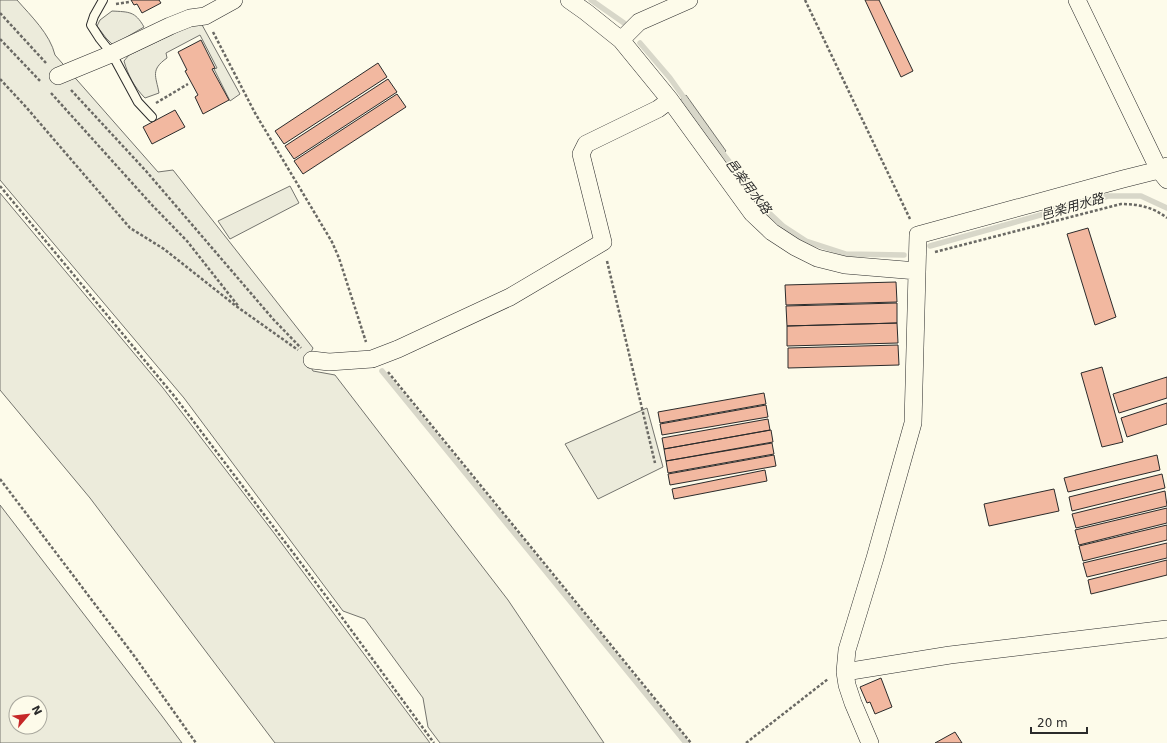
<svg xmlns="http://www.w3.org/2000/svg" width="1167" height="743" font-family="'DejaVu Sans','Noto Sans JP',sans-serif">
<rect width="100%" height="100%" fill="#fdfbea"/>
<path fill="#ecebdb" stroke="#74746e" fill-rule="evenodd" d="M0 0H17C31 16 50 34 55 55L158 172 173 170 313 348 307 361 313 371 335 375 508 600 604 743H440L428 727 423 698 365 619 343 611 184 398 0 180Z
M112 11C129 12 135 11 144 27L113 45 106 38 97 26 100 20Z
M201 23 240 94 230 101 214 69 217 68 200 35 166 53 167 58C150 70 156 76 159 93L145 98C134 87 128 75 124 61L129 55 194 24Z
M290 186 299 203 230 239 218 221Z
M0 193 163 388 274 533 430 743H275L90 498 0 390Z
M647 408 663 467 598 499 565 444Z
M0 505 162 716 182 743H0ZM16 703H40V727H16Z"/>
<path fill="#d8d7c9" stroke="#74746e" d="M686 95 726 151 720 155 680 100Z"/>
<g fill="none" stroke-linecap="round" stroke-linejoin="round">
<path stroke="#d8d7c9" stroke-width="5.5" d="M591 0 624 23
M640 43 670 78 687 102
M718 147 767 211 783 226 806 241 846 254 904 255
M930 246 1108 196H1141L1167 208
M382 371 686 743"/>
</g>
<path fill="#f2b8a0" stroke="#2b2b2b" d="M131 0H159L161 3 142 13 137 4 134 5Z
M865 0H879L913 71 901 77Z
M201 40 215 68 212 69 229 100 203 114 195 97 198 95 185 71 187 70 178 52Z
M378 63 387 77 284 144 275 131Z
M388 79 397 92 294 159 285 146Z
M397 94 406 107 303 174 294 161Z
M175 110 185 127 152 144 143 127Z
M1088 228 1116 317 1095 325 1067 234Z
M896 282 897 302 786 305 785 285Z
M897 303V323L787 326 786 306Z
M897 323 898 343 787 346V326Z
M898 345 899 365 788 368V348Z
M1102 367 1123 442 1102 447 1081 373Z
M1167 377V398L1119 413 1113 394Z
M764 393 766 404 660 423 658 412Z
M1167 403V424L1127 437 1121 418Z
M766 405 768 417 662 435 660 424Z
M768 419 770 430 664 449 662 438Z
M771 430 773 442 666 461 664 449Z
M772 443 774 454 668 473 666 461Z
M774 455 776 466 670 485 668 474Z
M1157 455 1160 470 1068 492 1064 478Z
M765 470 767 481 674 499 672 489Z
M1162 474 1165 488 1072 511 1069 497Z
M1054 489 1059 511 989 526 984 504Z
M1165 491 1167 506 1076 528 1072 514Z
M1167 508V523L1079 545 1075 530Z
M1167 525V540L1083 561 1079 546Z
M1167 543V558L1087 577 1083 563Z
M1167 560V575L1091 594 1088 580Z
M881 678 892 707 875 714 870 702 867 703 860 687Z
M955 732 962 743H935Z"/>
<g fill="none" stroke-linecap="round" stroke-linejoin="round">
<g stroke="#2b2b2b" stroke-width="10">
<path id="service" d="M103 0 94 16 91 25 100 39 112 54 138 102 152 117"/>
</g>
<g stroke="#2b2b2b" stroke-width="18">
<path id="minor" d="M569 0 586 12 621 40 670 100 752 213 772 232 795 247 817 258 845 265 917 271
M1077 0 1159 170 1167 180
M621 40 639 22 689 0
M58 76 109 55 170 26 190 18 205 16 234 0
M312 360 329 362 372 359 398 349 510 297 603 242 581 154 586 144 658 109 670 100
M845 672 950 655 1167 629
M870 743 853 703 847 685 845 672 847 650 875 558 913 423 918 235 1123 179 1159 170 1167 166"/>
</g>
<path stroke="#6a6964" stroke-width="2.5" stroke-dasharray="3 2" stroke-linecap="butt" d="M805 0 910 219
M116 4 129 2
M0 13 46 63
M213 32 255 113 332 242 339 258 366 342
M0 39 41 82
M0 79 26 107 130 228 164 249 236 306 298 350
M71 90 146 171 273 319 301 348
M51 93 152 205 187 241 239 307
M156 103 188 84
M0 186 175 397 335 608 434 743
M935 252 1121 204C1138 204 1153 207 1167 218
M607 261 655 463
M388 372 691 743
M0 479 135 657 196 743
M746 743 828 679"/>
<use href="#service" stroke="#fdfbea" stroke-width="8"/>
<use href="#minor" stroke="#fdfbea" stroke-width="17"/>
</g>
<g text-anchor="middle" stroke-width="3" stroke-linejoin="round" paint-order="stroke">
<g font-size="13" font-style="italic" fill="#2b2b2b" stroke="#fdfbea">
<text transform="translate(749 186) rotate(53)" y="5">邑楽用水路</text>
<text transform="translate(1072 206) rotate(-16)" y="5">邑楽用水路</text>
</g>
</g>
<g transform="translate(28 715) rotate(62)"><circle r="19" fill="#fdfbea" stroke="#a9a89e"/>
<path d="M0-3L7 15L0 10L-7 15Z" fill="#c62828"/>
<text y="-6" font-size="11" font-weight="bold" text-anchor="middle" fill="#2b2b2b">N</text>
</g>
<path d="M1031 727v6h56v-6" fill="none" stroke="#2b2b2b" stroke-width="2"/>
<text x="1037" y="727" font-size="12" fill="#2b2b2b" stroke="#fdfbea" stroke-width="3" paint-order="stroke">20 m</text>
</svg>
